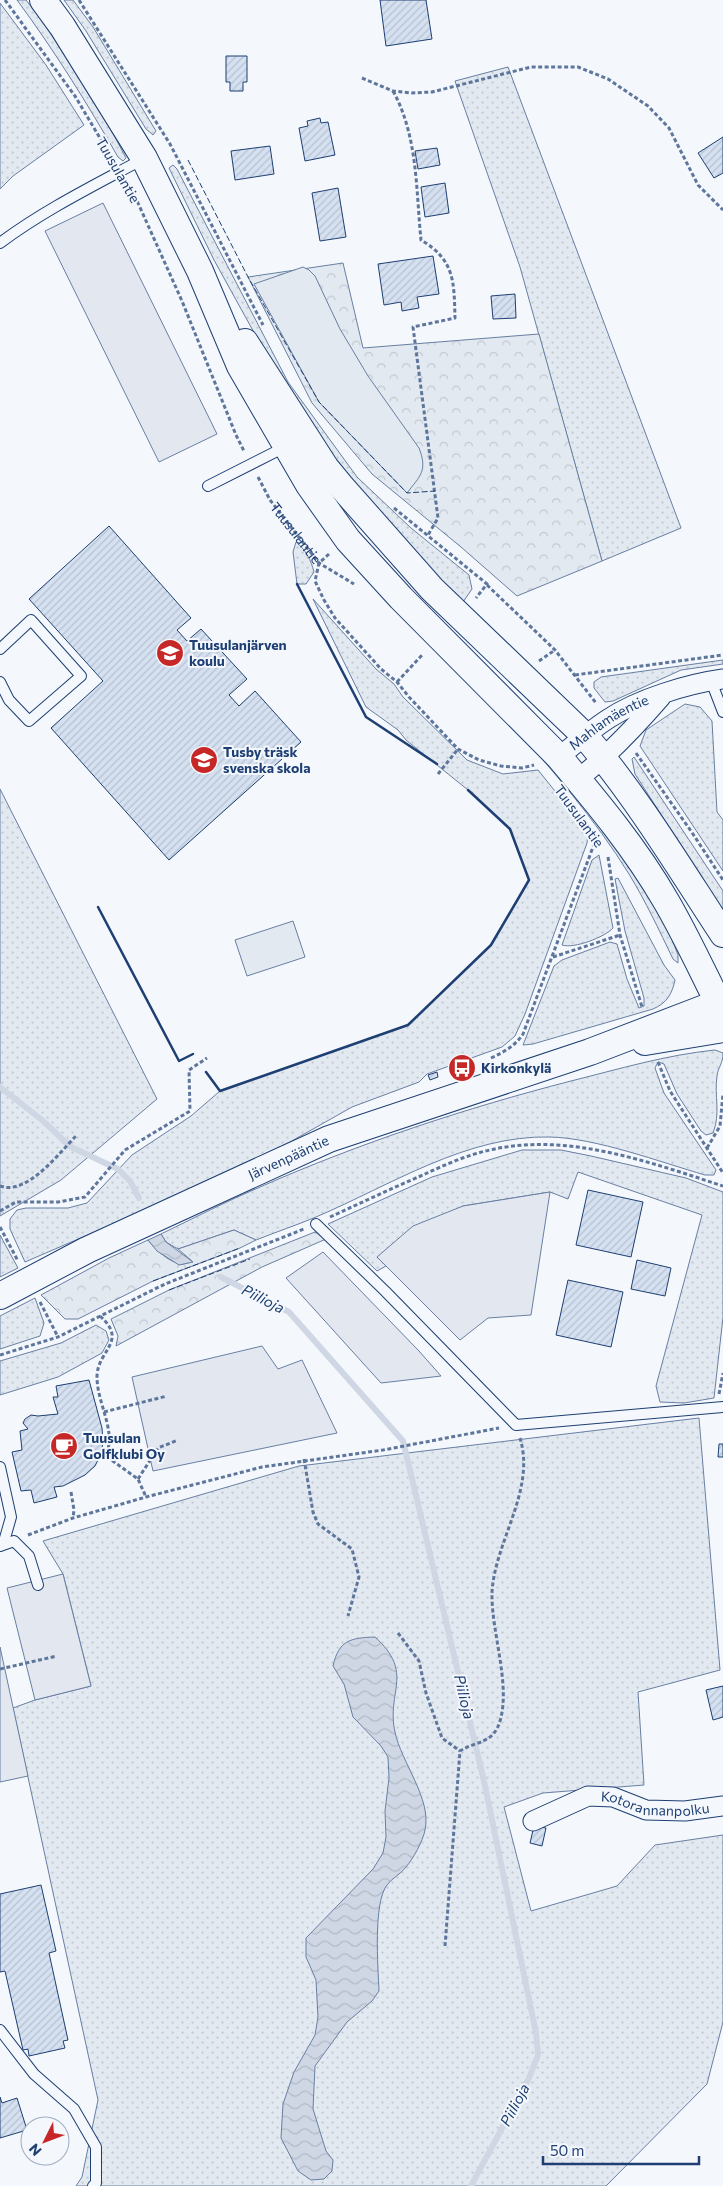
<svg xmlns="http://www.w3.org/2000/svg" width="723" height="2186" font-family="Commissioner,sans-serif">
<defs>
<pattern id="grass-dots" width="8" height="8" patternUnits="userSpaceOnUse" patternTransform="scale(1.25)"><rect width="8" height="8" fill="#e3e9f0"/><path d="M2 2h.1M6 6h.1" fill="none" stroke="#c2c9d1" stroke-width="1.8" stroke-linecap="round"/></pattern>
<pattern id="forest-crowns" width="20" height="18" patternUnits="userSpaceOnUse" patternTransform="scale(1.25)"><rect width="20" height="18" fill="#e3e9f0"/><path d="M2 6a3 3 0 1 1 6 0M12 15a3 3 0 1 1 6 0" fill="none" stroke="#c2c9d1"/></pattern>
<pattern id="water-waves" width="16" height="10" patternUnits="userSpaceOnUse" patternTransform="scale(1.25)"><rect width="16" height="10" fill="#cfd7e4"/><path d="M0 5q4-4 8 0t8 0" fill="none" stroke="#b1bac7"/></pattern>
<pattern id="building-hatch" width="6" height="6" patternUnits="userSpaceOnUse" patternTransform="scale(1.25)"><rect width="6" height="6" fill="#d5e0f0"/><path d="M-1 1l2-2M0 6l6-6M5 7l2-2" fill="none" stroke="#b6c1d1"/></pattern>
</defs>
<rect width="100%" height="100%" fill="#f4f7fb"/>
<path fill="url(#grass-dots)" stroke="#687fa3" d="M17 0H26C63 49 98 103 126 158L123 161 118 157C87 103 54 50 17 0Z
M64 0H73L93 27 156 131 153 135 146 129 86 31Z
M0 3 46 65 84 125 13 176 0 189Z
M508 67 681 528 602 561 520 267 455 81Z
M173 165 177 169 288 382 357 477 411 528 469 575 472 589 463 602 428 569 350 482 283 385 214 260 169 168Z
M296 542C306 550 311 560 314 572L306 584H297L293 552Z
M313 599 376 669 394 684 403 697 467 760 503 774 538 770 588 832 587 843 525 1014 515 1036 502 1047 427 1074 419 1082 352 1107 290 1142 157 1205 25 1262 10 1229V1219L17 1210 26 1208H68L87 1203 132 1155 191 1116 220 1091 408 1025 491 945 529 880 510 829 468 790 406 740 398 730 366 707Z
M723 660V664L681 670 613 701 605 702 594 688V682L601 677Z
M685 704 700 707 712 721 717 812 723 820V871L640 746 646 730Z
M510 722 532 737 626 857 669 931 678 955V963L673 959C659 930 646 902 629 874 595 819 552 770 510 722Z
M634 757 723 891V911L635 774 632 759Z
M0 789 157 1099 61 1180 0 1216Z
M599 855 613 928C605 937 574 949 562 945L592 860Z
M618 878 664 965 675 980C672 994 667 1003 653 1009L533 1044 523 1045 554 966 562 960 610 942 617 944 627 979 639 1008 644 1006V998L625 931 615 879Z
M715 1050 723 1053C723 1064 718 1067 717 1076 714 1096 721 1113 713 1133L706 1135 701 1131 677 1094 664 1064 658 1062 655 1068 664 1093 716 1170 714 1175H705C660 1162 596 1138 550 1137 467 1135 391 1185 316 1217 297 1225 276 1232 256 1240L234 1230 178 1249 166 1242 161 1234C194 1218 227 1201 260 1187 360 1143 466 1108 571 1081 619 1069 666 1055 715 1050Z
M522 1150H561L591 1156 686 1178 723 1192V1317L714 1398 684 1403 660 1402 656 1386 702 1215 578 1172 568 1199 550 1192 463 1206 377 1257 386 1266 377 1271 328 1224 432 1177Z
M0 1235 18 1268 0 1277Z
M35 1298 44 1323 40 1336 0 1349V1316Z
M96 1325 106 1331 109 1340 102 1353 58 1377 0 1395V1361L61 1343Z
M699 1418 720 1670 638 1692 644 1785 543 1793 504 1807 531 1911 617 1886 655 1845 723 1835V2022L707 2084 606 2186H76L82 2177 98 2100 13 1708 35 1700 91 1686 63 1574 43 1541 299 1466Z"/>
<path fill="url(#forest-crowns)" stroke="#687fa3" d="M343 263 363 348 539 334 602 561 517 596 461 547 372 474 312 403 248 277Z
M234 1230 256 1240 240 1248 153 1281 78 1319H65L41 1295 109 1258 148 1240C158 1252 177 1271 192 1261L178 1249Z
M315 1232 326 1239 262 1267 116 1346 118 1336 111 1319 169 1290Z"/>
<path fill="#e3e9f0" stroke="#687fa3" d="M303 267 309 270 315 276 340 329 368 376 419 448C428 471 420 476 407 493L319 402 254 284Z
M293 921 305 957 247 976 235 940Z"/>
<path fill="#e3e8f0" stroke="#687fa3" d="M103 203 217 434 159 462 45 231Z
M550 1192 531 1315 488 1318 460 1340 377 1257 413 1226 463 1206Z
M323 1252 419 1351 441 1376 381 1383 286 1278Z
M262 1346 278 1369 302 1360 337 1433 153 1471 132 1377Z
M63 1574 91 1686 35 1700 7 1588Z
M0 1647 28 1776 0 1782Z"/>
<path fill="url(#water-waves)" stroke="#687fa3" d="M161 1234 166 1242 193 1262 179 1265 157 1251 148 1240Z
M375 1637C415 1673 386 1692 395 1732 401 1762 432 1799 425 1830 423 1841 413 1859 406 1867 401 1874 392 1878 387 1885 373 1903 378 1967 379 1991L372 2001 347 2022 315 2066 313 2109 326 2151 333 2160 332 2171 324 2179 311 2180 298 2171 281 2138 283 2104 294 2072 315 2035 318 2017 316 1980 306 1957V1938L373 1869 383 1853 386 1837 385 1811 389 1778 388 1757 381 1746 353 1717 344 1684 333 1666C339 1640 350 1638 375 1637Z"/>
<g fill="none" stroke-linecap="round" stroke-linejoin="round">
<path stroke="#cfd7e4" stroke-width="6" d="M0 1087 42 1120 71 1147 118 1169 130 1181 139 1198
M221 1277 289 1312 403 1441 484 1781 536 2033 538 2055 529 2078 471 2186"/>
</g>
<path fill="url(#building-hatch)" stroke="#1d3f73" d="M380 0H426L432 39 386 46Z
M226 56H247V82H243V91H230V82H226Z
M320 118 321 123 328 122 335 155 305 161 299 128 308 126 307 121Z
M723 137V173L714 178 698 153Z
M270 146 274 174 235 180 231 151Z
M437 148 440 165 418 169 415 151Z
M445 183 449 213 425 217 421 187Z
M338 188 346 237 320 241 312 193Z
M433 256 439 294 417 297 419 308 402 311 401 302 384 305 378 264Z
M515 294 516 318 493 319 491 296Z
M109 526 191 618 177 630 187 641 201 629 247 679 229 695 239 706 255 691 301 742 169 860 51 728 103 681 29 599Z
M437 1072 438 1077 430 1080 428 1075Z
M588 1190 643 1202 631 1257 576 1245Z
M637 1260 671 1268 665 1296 631 1289Z
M568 1280 623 1292 611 1347 556 1335Z
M89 1380 102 1428 103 1443 100 1456 95 1466 85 1475 63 1486 54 1487 57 1497 34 1503 31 1490 21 1491 12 1452 22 1450 20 1431 28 1429 23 1423 25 1419 31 1415 38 1416 58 1414 53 1397H58L56 1386Z
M719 1444H723V1457H718Z
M723 1686V1717L713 1720 706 1690Z
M534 1826 546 1828 542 1846 530 1843Z
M41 1885 56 1951 49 1953 68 2040 63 2041 65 2048 29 2056 28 2049 23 2050 5 1971 0 1972V1894Z
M0 2097 2 2103 17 2098 27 2130 0 2138Z"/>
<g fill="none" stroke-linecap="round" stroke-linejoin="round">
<g stroke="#1d3f73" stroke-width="12">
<path id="service" d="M0 243C44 210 95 185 143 159
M208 486 287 446
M0 649 31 620 81 676 29 721 9 700 0 682
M711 681 723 712
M316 1224 385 1291 516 1425 723 1407
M0 1467 11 1517 3 1545
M0 1546 14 1541 29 1556 38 1585
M0 2030 34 2074 74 2109 96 2147V2183L93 2186"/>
</g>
<g stroke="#1d3f73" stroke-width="21">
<g id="minor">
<path id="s2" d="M559 757C575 744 591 730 608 719 638 699 687 684 723 679"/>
<path d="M578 779C609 755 635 727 661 697"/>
<path id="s3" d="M533 1821 588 1796 613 1797 646 1810 685 1811 723 1806"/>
</g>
</g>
<g stroke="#1d3f73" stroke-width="28">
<g id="secondary">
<path d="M43 0 62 26 144 158 200 271 240 366 309 485 348 540 401 598 559 757C597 802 636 849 666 901 687 937 704 975 723 1012"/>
<path d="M245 342 326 468 340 485 432 589 585 736C637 797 679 867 723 934"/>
<path d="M645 1042 723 1029"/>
<path id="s4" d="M0 1296 87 1250 329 1139 590 1052 723 1001"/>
</g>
</g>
<g stroke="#5e769c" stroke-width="3" stroke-dasharray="4 2.5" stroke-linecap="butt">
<path d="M5 0 75 96 113 160"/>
<path d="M79 0 170 144 263 325"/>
<path d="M362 78 393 91 411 93 432 92 531 67H578L608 79 648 106 669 128 698 185 723 210"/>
<path d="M393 91C418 136 416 191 421 240 455 260 454 282 455 318L413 327 438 518 428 535"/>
<path d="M127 185 138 203 182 301 236 435 244 451"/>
<path id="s1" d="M258 477 270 500 319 563 354 584"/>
<path d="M394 508 487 584 476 598"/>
<path d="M329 554 319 563 315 581 324 600 335 618 381 669 397 682 409 697 458 749 479 760 501 766 522 768 534 765"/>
<path d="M487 585 555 650 596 703"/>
<path d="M539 661 555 650"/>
<path d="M575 675 723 655"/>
<path d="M397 682 423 654"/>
<path d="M636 753 691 831 723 880"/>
<path d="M438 774 458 749"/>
<path d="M608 857 620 935 642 1007"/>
<path d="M553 957 620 935"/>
<path d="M491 1058C504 1052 515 1046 523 1034L596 839"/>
<path d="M658 1062 670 1091 723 1173"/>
<path d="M707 1148 720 1126 723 1094"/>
<path d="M0 1186C27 1196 59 1153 76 1136"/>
<path d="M0 1211 16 1202H58L85 1197 125 1150 190 1111 189 1070 207 1058"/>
<path d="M330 1217C361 1203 392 1188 423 1175 444 1165 467 1155 490 1150 568 1132 649 1162 723 1186"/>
<path d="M0 1227 18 1261"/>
<path d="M40 1302 58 1337"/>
<path d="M100 1316C129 1342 97 1350 97 1377 97 1396 107 1415 109 1434 110 1441 108 1449 107 1457L138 1479 146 1497"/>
<path d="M0 1355 58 1337 165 1284 304 1229"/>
<path d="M719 1394 723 1373"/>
<path d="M104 1412 167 1396"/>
<path d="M304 1459 313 1512 318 1524 352 1549 359 1577 348 1616"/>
<path d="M138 1479 158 1448 178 1440"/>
<path d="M71 1492 74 1510 73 1518"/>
<path d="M28 1535 73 1518 146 1497 262 1467 383 1450 499 1428"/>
<path d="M398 1633 419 1661 426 1693 442 1738 460 1751"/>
<path d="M0 1669 57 1656"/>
<path d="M445 1946 460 1751C478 1740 493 1744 500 1721 511 1684 491 1632 492 1592 495 1541 536 1490 520 1438"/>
</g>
<use href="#service" stroke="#f4f7fb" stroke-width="10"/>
<use href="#minor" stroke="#f4f7fb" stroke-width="19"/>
<use href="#secondary" stroke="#f4f7fb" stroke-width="26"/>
<path stroke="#1d3f73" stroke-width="1" stroke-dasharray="6 2.5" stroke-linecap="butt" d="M188 160 248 277 319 402 407 493 435 491
M153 1281 240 1248
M169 1290 250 1259"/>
<path stroke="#1d3f73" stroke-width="2.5" d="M297 584 366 717 437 764
M98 907 179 1061 193 1054
M206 1072 220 1091 408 1025 491 945 529 880 510 829 468 790"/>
</g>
<defs>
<g id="school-disc" transform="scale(1.4375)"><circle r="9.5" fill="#c62828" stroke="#f4f7fb"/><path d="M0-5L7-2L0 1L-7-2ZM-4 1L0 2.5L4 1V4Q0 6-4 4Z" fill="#fff"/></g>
<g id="bus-disc" transform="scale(1.4375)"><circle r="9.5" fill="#c62828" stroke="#f4f7fb"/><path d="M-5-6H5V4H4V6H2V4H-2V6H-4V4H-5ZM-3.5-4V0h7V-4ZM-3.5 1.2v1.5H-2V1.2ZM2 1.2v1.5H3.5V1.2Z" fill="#fff"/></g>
<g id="cafe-disc" transform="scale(1.4375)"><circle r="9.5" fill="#c62828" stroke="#f4f7fb"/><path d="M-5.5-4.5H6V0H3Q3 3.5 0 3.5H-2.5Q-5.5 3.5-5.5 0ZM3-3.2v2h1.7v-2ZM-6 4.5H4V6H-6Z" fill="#fff"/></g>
</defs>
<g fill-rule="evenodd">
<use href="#school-disc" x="170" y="653"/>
<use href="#school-disc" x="204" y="760"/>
<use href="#bus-disc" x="462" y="1068"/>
<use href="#cafe-disc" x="64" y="1446"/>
</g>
<g text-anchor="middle" stroke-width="4" stroke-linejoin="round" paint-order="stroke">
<g font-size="14" fill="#1d3f73" stroke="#f4f7fb">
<text transform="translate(118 170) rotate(60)" y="5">Tuusulantie</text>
<text dy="5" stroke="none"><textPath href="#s1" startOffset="68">Tuusulantie</textPath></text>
<text dy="5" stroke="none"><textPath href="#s2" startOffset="61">Mahlamäentie</textPath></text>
<text transform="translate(579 816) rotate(54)" y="5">Tuusulantie</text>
<text dy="5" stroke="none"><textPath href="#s4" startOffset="320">Järvenpääntie</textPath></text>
<text dy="5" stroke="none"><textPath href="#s3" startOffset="129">Kotorannanpolku</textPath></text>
</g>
<g font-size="14" font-weight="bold" fill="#1d3f73" stroke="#f4f7fb" text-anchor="start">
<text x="189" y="650">Tuusulanjärven<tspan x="189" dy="16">koulu</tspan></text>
<text x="223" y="757">Tusby träsk<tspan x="223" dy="16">svenska skola</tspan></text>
<text x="481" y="1073">Kirkonkylä</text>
<text x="83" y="1443">Tuusulan<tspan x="83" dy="16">Golfklubi Oy</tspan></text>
</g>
<g font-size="15" font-style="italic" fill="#1d3f73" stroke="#f4f7fb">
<text transform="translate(263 1299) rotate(27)" y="5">Piilioja</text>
<text transform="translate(464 1697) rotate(77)" y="5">Piilioja</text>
<text transform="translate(515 2105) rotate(-62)" y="5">Piilioja</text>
</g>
</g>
<g transform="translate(45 2141) rotate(228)"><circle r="24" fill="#f4f7fb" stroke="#9eadc5"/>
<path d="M0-4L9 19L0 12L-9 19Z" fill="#c62828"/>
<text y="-8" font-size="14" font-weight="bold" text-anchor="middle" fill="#1d3f73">N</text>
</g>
<path d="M543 2156v8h156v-8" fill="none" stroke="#1d3f73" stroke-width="2.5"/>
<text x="550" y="2156" font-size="15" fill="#1d3f73" stroke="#f4f7fb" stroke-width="4" paint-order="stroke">50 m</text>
</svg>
